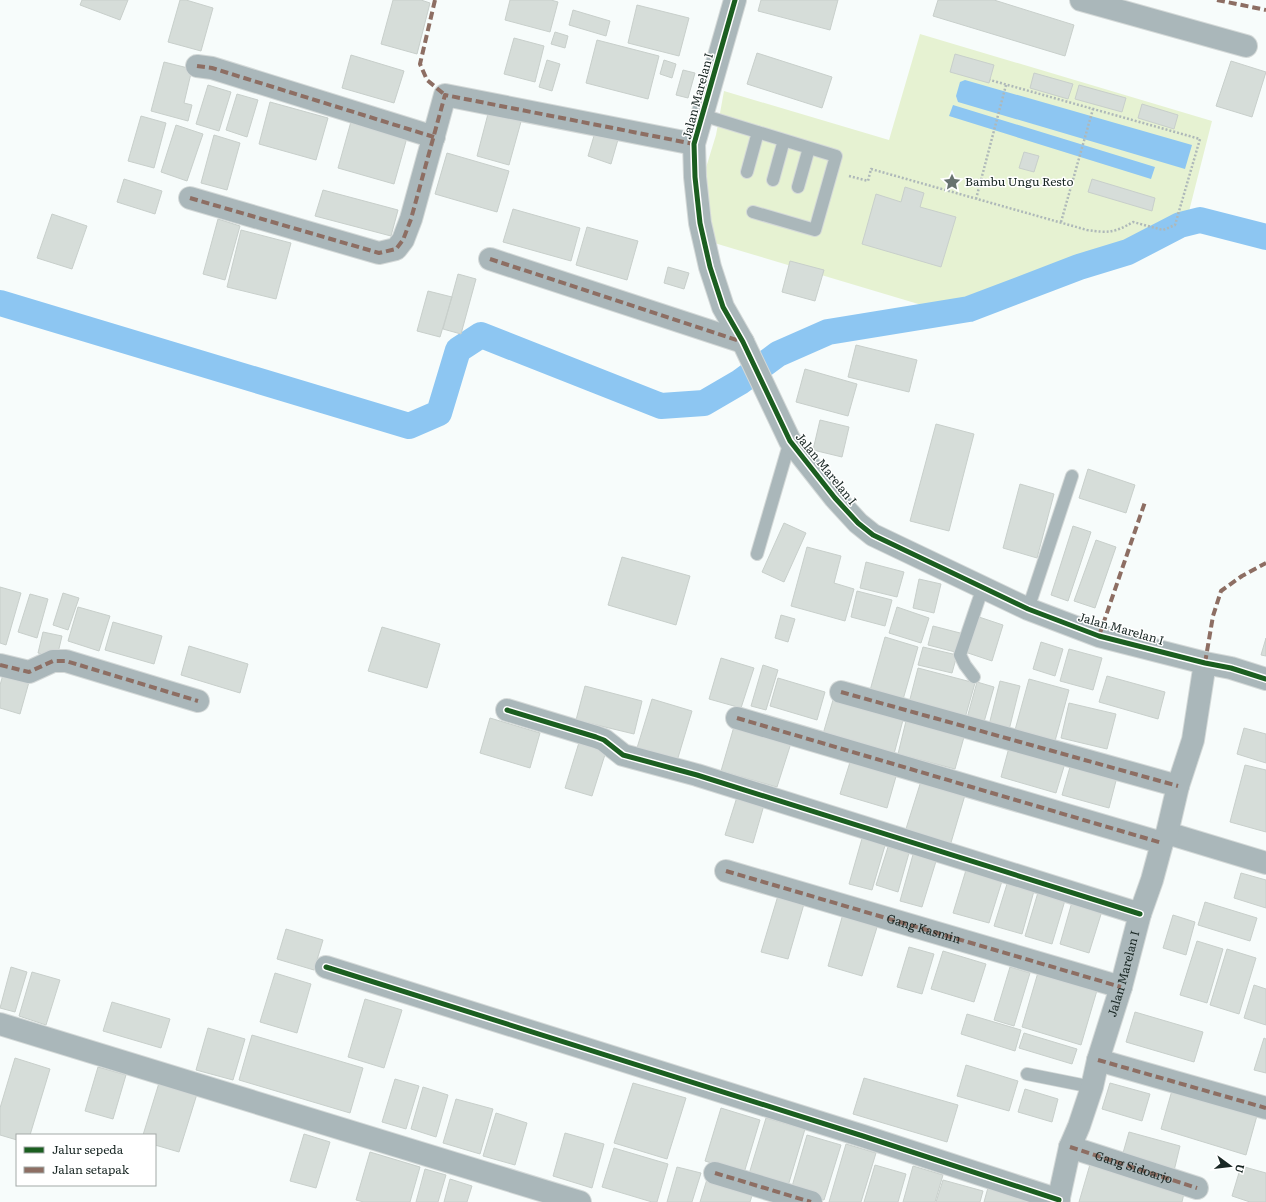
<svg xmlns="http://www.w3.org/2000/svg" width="1266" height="1202" font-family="Literata,serif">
<rect width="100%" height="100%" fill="#f7fcfb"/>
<path fill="#e6f2d2" d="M920 34 1212 121 1186 223 1125 253 1079 267 969 309 925 306 701 239V184L716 135 724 91 889 140Z"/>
<path fill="#8dc6f2" d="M965 80 1192 145 1185 169 958 102 956 96 960 82Z
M953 105 1155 167 1151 179 949 116Z"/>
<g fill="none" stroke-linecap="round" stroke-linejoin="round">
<path stroke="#8dc6f2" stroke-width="26" d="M0 303 409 426 439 413 458 350 481 335 661 406 704 403 740 382 778 354 828 332 969 309 1079 267 1128 252 1180 225 1200 220 1266 237"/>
</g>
<path fill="#d6ddd9" stroke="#c8cfcb" d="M82 0H128L120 20 80 5Z
M180 0H186L213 8 201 51 168 42Z
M393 0H421L430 3 417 54 381 44Z
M510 0H551L558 2 550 32 505 20Z
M761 0H838L830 30 758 11Z
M938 0H994L1074 25 1065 56 933 16Z
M637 5 689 18 679 56 628 43Z
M573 10 610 21 606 36 569 25Z
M555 32 568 36 565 48 551 44Z
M514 38 544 46 535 82 504 74Z
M597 40 659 56 648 99 586 83Z
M757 53 832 77 822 108 747 84Z
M955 54 994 65 989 83 950 72Z
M351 55 404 71 394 103 342 88Z
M547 60 560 64 552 91 539 87Z
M664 60 676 64 672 78 660 74Z
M1231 61 1266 72 1252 117 1216 106Z
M164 62 192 69 184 103 192 105 188 121 151 111Z
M683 70 695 73 688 98 676 95Z
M1034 73 1073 84 1068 99 1030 88Z
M208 85 231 92 219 131 196 124Z
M1079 85 1126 98 1122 112 1075 99Z
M237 94 258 100 247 137 226 130Z
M270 102 328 118 316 160 259 144Z
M1142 104 1178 115 1174 129 1138 118Z
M489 110 522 118 509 165 477 156Z
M141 116 166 123 154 168 128 161Z
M352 118 408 134 394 184 338 168Z
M176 125 203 134 187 181 161 172Z
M596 129 619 136 611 164 588 156Z
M214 135 240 143 227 190 201 183Z
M1024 152 1039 156 1034 172 1019 168Z
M447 153 509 171 497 212 435 194Z
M124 179 162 191 155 214 117 202Z
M1092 179 1155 198 1152 211 1088 192Z
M905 187 924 193 920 207 956 217 941 267 862 244 876 194 901 202Z
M323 190 398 210 391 236 315 216Z
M513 209 580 228 571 261 503 242Z
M52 214 87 226 72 269 37 258Z
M218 219 240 226 225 280 203 274Z
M587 227 638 241 627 280 576 265Z
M241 230 291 243 276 299 227 287Z
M790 261 824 270 815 301 782 292Z
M668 267 689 273 684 289 664 283Z
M458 274 476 279 461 334 443 329Z
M428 291 452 297 440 337 417 331Z
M856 345 917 360 909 392 848 377Z
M805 369 857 384 848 416 796 402Z
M820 420 849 427 842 457 813 450Z
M936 424 974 434 949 531 910 521Z
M1088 469 1135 485 1126 513 1079 498Z
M1020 484 1054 494 1037 558 1003 548Z
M784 523 806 533 784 582 762 572Z
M1073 526 1091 532 1068 601 1051 595Z
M1096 540 1116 547 1095 608 1074 601Z
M807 547 841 556 834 583 854 589 845 621 791 606Z
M622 557 690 576 676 625 608 605Z
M866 562 904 572 897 597 860 588Z
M919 579 941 584 934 613 913 608Z
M0 587 21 593 6 645 0 643Z
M857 591 892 600 885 626 851 617Z
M63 593 79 598 68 630 53 625Z
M30 594 48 599 37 638 18 632Z
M78 607 110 616 99 651 68 641Z
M897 607 929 618 921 643 889 633Z
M781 615 795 619 788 642 775 638Z
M976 616 1003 625 992 661 965 652Z
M113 622 162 636 154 664 105 650Z
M933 626 964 634 959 653 928 645Z
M382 627 440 644 427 688 368 671Z
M43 632 62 636 57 657 38 653Z
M885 637 918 647 902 703 869 694Z
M1266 638V656L1261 655Z
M1041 642 1063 649 1055 676 1033 669Z
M189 646 248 664 240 693 181 675Z
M923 647 957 655 952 673 918 665Z
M1069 649 1102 658 1093 690 1060 681Z
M721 658 754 668 741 708 709 699Z
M763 665 778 670 766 710 751 706Z
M5 668 31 675 20 714 0 708V685Z
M918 668 975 683 965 718 909 703Z
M1107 676 1165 692 1158 719 1099 702Z
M778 678 825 692 817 720 770 706Z
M1029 679 1069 690 1055 741 1015 730Z
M1000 681 1020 686 1009 730 989 725Z
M977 682 994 687 984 722 967 718Z
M585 686 642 701 634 734 576 720Z
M652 699 692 711 677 761 637 748Z
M833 700 903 720 894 754 823 734Z
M1069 703 1116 714 1107 749 1061 738Z
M490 718 540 733 530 768 480 753Z
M906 721 964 737 955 769 898 754Z
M735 723 792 740 777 787 721 771Z
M1244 728 1266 734V763L1237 754Z
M581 736 608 745 592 796 565 788Z
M1010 744 1066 760 1056 793 1001 777Z
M851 759 897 773 887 808 840 794Z
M1072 760 1118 773 1109 808 1062 795Z
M1245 765 1266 770V832L1230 822Z
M921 781 965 795 950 846 905 832Z
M737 797 764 805 753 843 725 835Z
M863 835 886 842 872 890 849 884Z
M888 847 909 853 898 892 876 885Z
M914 851 937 858 922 907 900 901Z
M966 870 1002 881 989 923 953 913Z
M1241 873 1266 880V908L1234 898Z
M1007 884 1034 891 1022 934 994 926Z
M780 889 806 897 788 959 761 952Z
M1039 889 1066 897 1052 944 1025 936Z
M1072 902 1102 911 1089 953 1060 944Z
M1205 902 1257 918 1250 941 1198 925Z
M843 914 878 924 862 976 828 966Z
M1173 915 1195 922 1186 955 1163 948Z
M286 929 323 940 314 970 277 959Z
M1197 941 1223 949 1207 1003 1180 995Z
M909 947 934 954 922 994 897 987Z
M1227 949 1256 958 1239 1014 1210 1005Z
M943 951 986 964 974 1002 931 989Z
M11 967 27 972 15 1012 0 1008Z
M1010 967 1030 973 1014 1026 994 1020Z
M1039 969 1098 987 1081 1045 1022 1027Z
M32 972 60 980 46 1025 19 1016Z
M275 973 311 984 297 1033 260 1022Z
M1254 985 1266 989V1025L1244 1018Z
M365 999 402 1010 384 1068 348 1057Z
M112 1002 170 1019 161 1048 103 1031Z
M1135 1012 1203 1032 1194 1062 1126 1042Z
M967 1014 1021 1030 1015 1051 961 1034Z
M208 1028 245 1039 233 1080 196 1070Z
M1024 1033 1077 1049 1072 1064 1019 1048Z
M252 1035 363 1068 350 1113 239 1080Z
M1264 1038 1266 1039V1073L1254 1070Z
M15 1058 50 1069 30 1135H17V1140L0 1135V1108Z
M966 1065 1018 1081 1009 1111 957 1096Z
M98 1067 126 1075 113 1119 85 1111Z
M864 1078 958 1105 947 1142 853 1114Z
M395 1079 419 1086 406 1129 382 1122Z
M159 1083 197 1094 179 1152 155 1145V1135H143Z
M633 1083 686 1098 667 1159 614 1143Z
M1110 1083 1150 1094 1142 1121 1102 1109Z
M423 1087 448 1095 436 1137 411 1129Z
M1173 1087 1258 1112 1246 1155 1161 1129Z
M1025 1089 1058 1099 1052 1122 1018 1112Z
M456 1099 493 1109 480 1154 443 1143Z
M721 1108 760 1120 744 1173 705 1161Z
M496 1113 527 1123 515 1165 483 1156Z
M766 1118 805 1129 788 1186 749 1174Z
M1129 1132 1180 1146 1173 1175 1121 1160Z
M565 1133 604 1144 592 1188 553 1176Z
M304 1134 330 1142 316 1188 290 1181Z
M807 1135 841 1145 824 1200 791 1190Z
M846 1144 876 1153 861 1202H829Z
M614 1148 668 1164 657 1202H652L602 1187Z
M370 1152 420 1167 410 1202H364L356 1200Z
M1091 1161 1185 1189 1182 1202H1079Z
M875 1165 906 1174 898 1202H864Z
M913 1166 943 1175 935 1202H903Z
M1241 1166 1266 1173V1202H1250L1232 1196Z
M677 1167 701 1173 692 1202H667Z
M425 1169 446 1175 438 1202H416Z
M708 1176 754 1189 750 1202H700Z
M450 1179 472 1186 467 1202H444Z
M943 1180 983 1191 980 1202H936Z
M989 1184 1042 1202H984Z"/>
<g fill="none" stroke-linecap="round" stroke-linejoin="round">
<g stroke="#d4d9d8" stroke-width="14">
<path id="lane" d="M702 115 836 156 815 230 753 212
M747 172 758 132
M773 180 784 140
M798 187 809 148
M757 554 790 441
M1028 609 1072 476
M974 677 965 665 960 655 983 587
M1027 1074 1092 1087"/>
</g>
<g stroke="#d4d9d8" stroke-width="24">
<g id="street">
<path d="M735 0 694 144 695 177 700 223 710 267 723 307 743 342 790 441 835 498 858 523 873 535 1028 609 1099 636 1205 663 1231 668 1266 679"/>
<path d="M1081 0 1246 46"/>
<path d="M197 66 212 68 434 137"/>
<path d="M190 198 379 253 396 249 403 240 411 219 445 95 694 144"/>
<path d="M490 259 743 342"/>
<path d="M0 665 29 672 53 661H66L198 701"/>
<path d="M841 692 1178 786"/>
<path d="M507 710 596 737 604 740 623 755 697 775 1140 914"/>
<path d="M737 718 1162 843"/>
<path d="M1167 833 1266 863"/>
<path d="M726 871 1121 987"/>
<path d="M326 967 863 1136 1059 1200"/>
<path d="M0 1024 580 1202"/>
<path d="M1098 1060 1266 1108"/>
<path id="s1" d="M1070 1147 1197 1188"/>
<path d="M715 1173 811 1202"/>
<path id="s2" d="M1058 1202 1070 1147 1079 1126 1092 1087 1098 1060 1121 987 1140 914 1152 880 1162 843 1167 833 1178 786 1193 740 1205 663"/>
</g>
</g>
<path stroke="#aeb8b9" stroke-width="2.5" stroke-dasharray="2 2" stroke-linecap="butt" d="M849 176 868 181 871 169 1087 230C1109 233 1114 233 1133 222L1163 230 1175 225 1200 139 990 80
M976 199 1006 85
M1061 222 1093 109"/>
<use href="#lane" stroke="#aab7ba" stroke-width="12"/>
<use href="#street" stroke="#aab7ba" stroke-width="22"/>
<g stroke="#8d6e63" stroke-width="4" stroke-dasharray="8 4" stroke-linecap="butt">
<path d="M435 0 420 64 427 80 445 95"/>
<path d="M1217 0 1266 10"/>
<path d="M197 66 212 68 434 137"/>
<path d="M190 198 379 253 396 249 403 240 411 219 445 95 694 144"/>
<path d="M490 259 743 342"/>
<path d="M1099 636 1145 502"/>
<path d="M1205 663 1213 616 1221 591 1242 576 1266 563"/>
<path d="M0 665 29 672 53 661H66L198 701"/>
<path d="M841 692 1178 786"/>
<path d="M737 718 1162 843"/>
<path id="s3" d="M726 871 1121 987"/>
<path d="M1098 1060 1266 1108"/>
<path d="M1070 1147 1197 1188"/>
<path d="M715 1173 811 1202"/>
</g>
<g stroke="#fff" stroke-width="8">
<path id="cycleway" d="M735 0 694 144 695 177 700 223 710 267 723 307 743 342 790 441 835 498 858 523 873 535 1028 609 1099 636 1205 663 1231 668 1266 679
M507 710 596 737 604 740 623 755 697 775 1140 914
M326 967 863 1136 1059 1200"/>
</g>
<use href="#cycleway" stroke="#1b5e20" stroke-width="5"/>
</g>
<defs>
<g id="sight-bare" transform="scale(1.38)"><path d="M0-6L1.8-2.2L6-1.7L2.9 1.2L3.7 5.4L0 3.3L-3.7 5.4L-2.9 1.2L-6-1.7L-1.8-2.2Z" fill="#67726f" stroke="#fff" stroke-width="2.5" paint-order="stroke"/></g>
</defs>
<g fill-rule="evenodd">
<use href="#sight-bare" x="952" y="182"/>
</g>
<g text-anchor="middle" stroke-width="3" stroke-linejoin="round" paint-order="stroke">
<g font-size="12" fill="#192724" stroke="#fff">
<text transform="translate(698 96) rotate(-75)" y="4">Jalan Marelan I</text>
<text transform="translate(826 469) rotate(51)" y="4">Jalan Marelan I</text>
<text transform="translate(1121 629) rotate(16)" y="4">Jalan Marelan I</text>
<text dy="4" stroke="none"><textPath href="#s3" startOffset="206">Gang Kasmin</textPath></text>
<text dy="4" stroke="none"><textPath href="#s2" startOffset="238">Jalan Marelan I</textPath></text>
<text dy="4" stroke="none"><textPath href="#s1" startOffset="67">Gang Sidoarjo</textPath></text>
</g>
<g font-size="12" fill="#192724" stroke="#fff" text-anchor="start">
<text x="965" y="186">Bambu Ungu Resto</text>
</g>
</g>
<rect x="16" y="1134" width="140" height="52" fill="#ffffff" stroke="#a3a9a7"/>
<rect x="24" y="1147" width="20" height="6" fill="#1b5e20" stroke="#a3a9a7"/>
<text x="52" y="1154" font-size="12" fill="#192724">Jalur sepeda</text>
<rect x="24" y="1167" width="20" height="6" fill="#8d6e63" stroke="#a3a9a7"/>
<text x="52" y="1174" font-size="12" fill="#192724">Jalan setapak</text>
<g transform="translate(1230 1166) rotate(105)" stroke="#ffffff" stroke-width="3" paint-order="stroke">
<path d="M0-3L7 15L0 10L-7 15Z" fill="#192724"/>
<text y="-6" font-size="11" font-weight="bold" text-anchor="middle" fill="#192724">U</text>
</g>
</svg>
